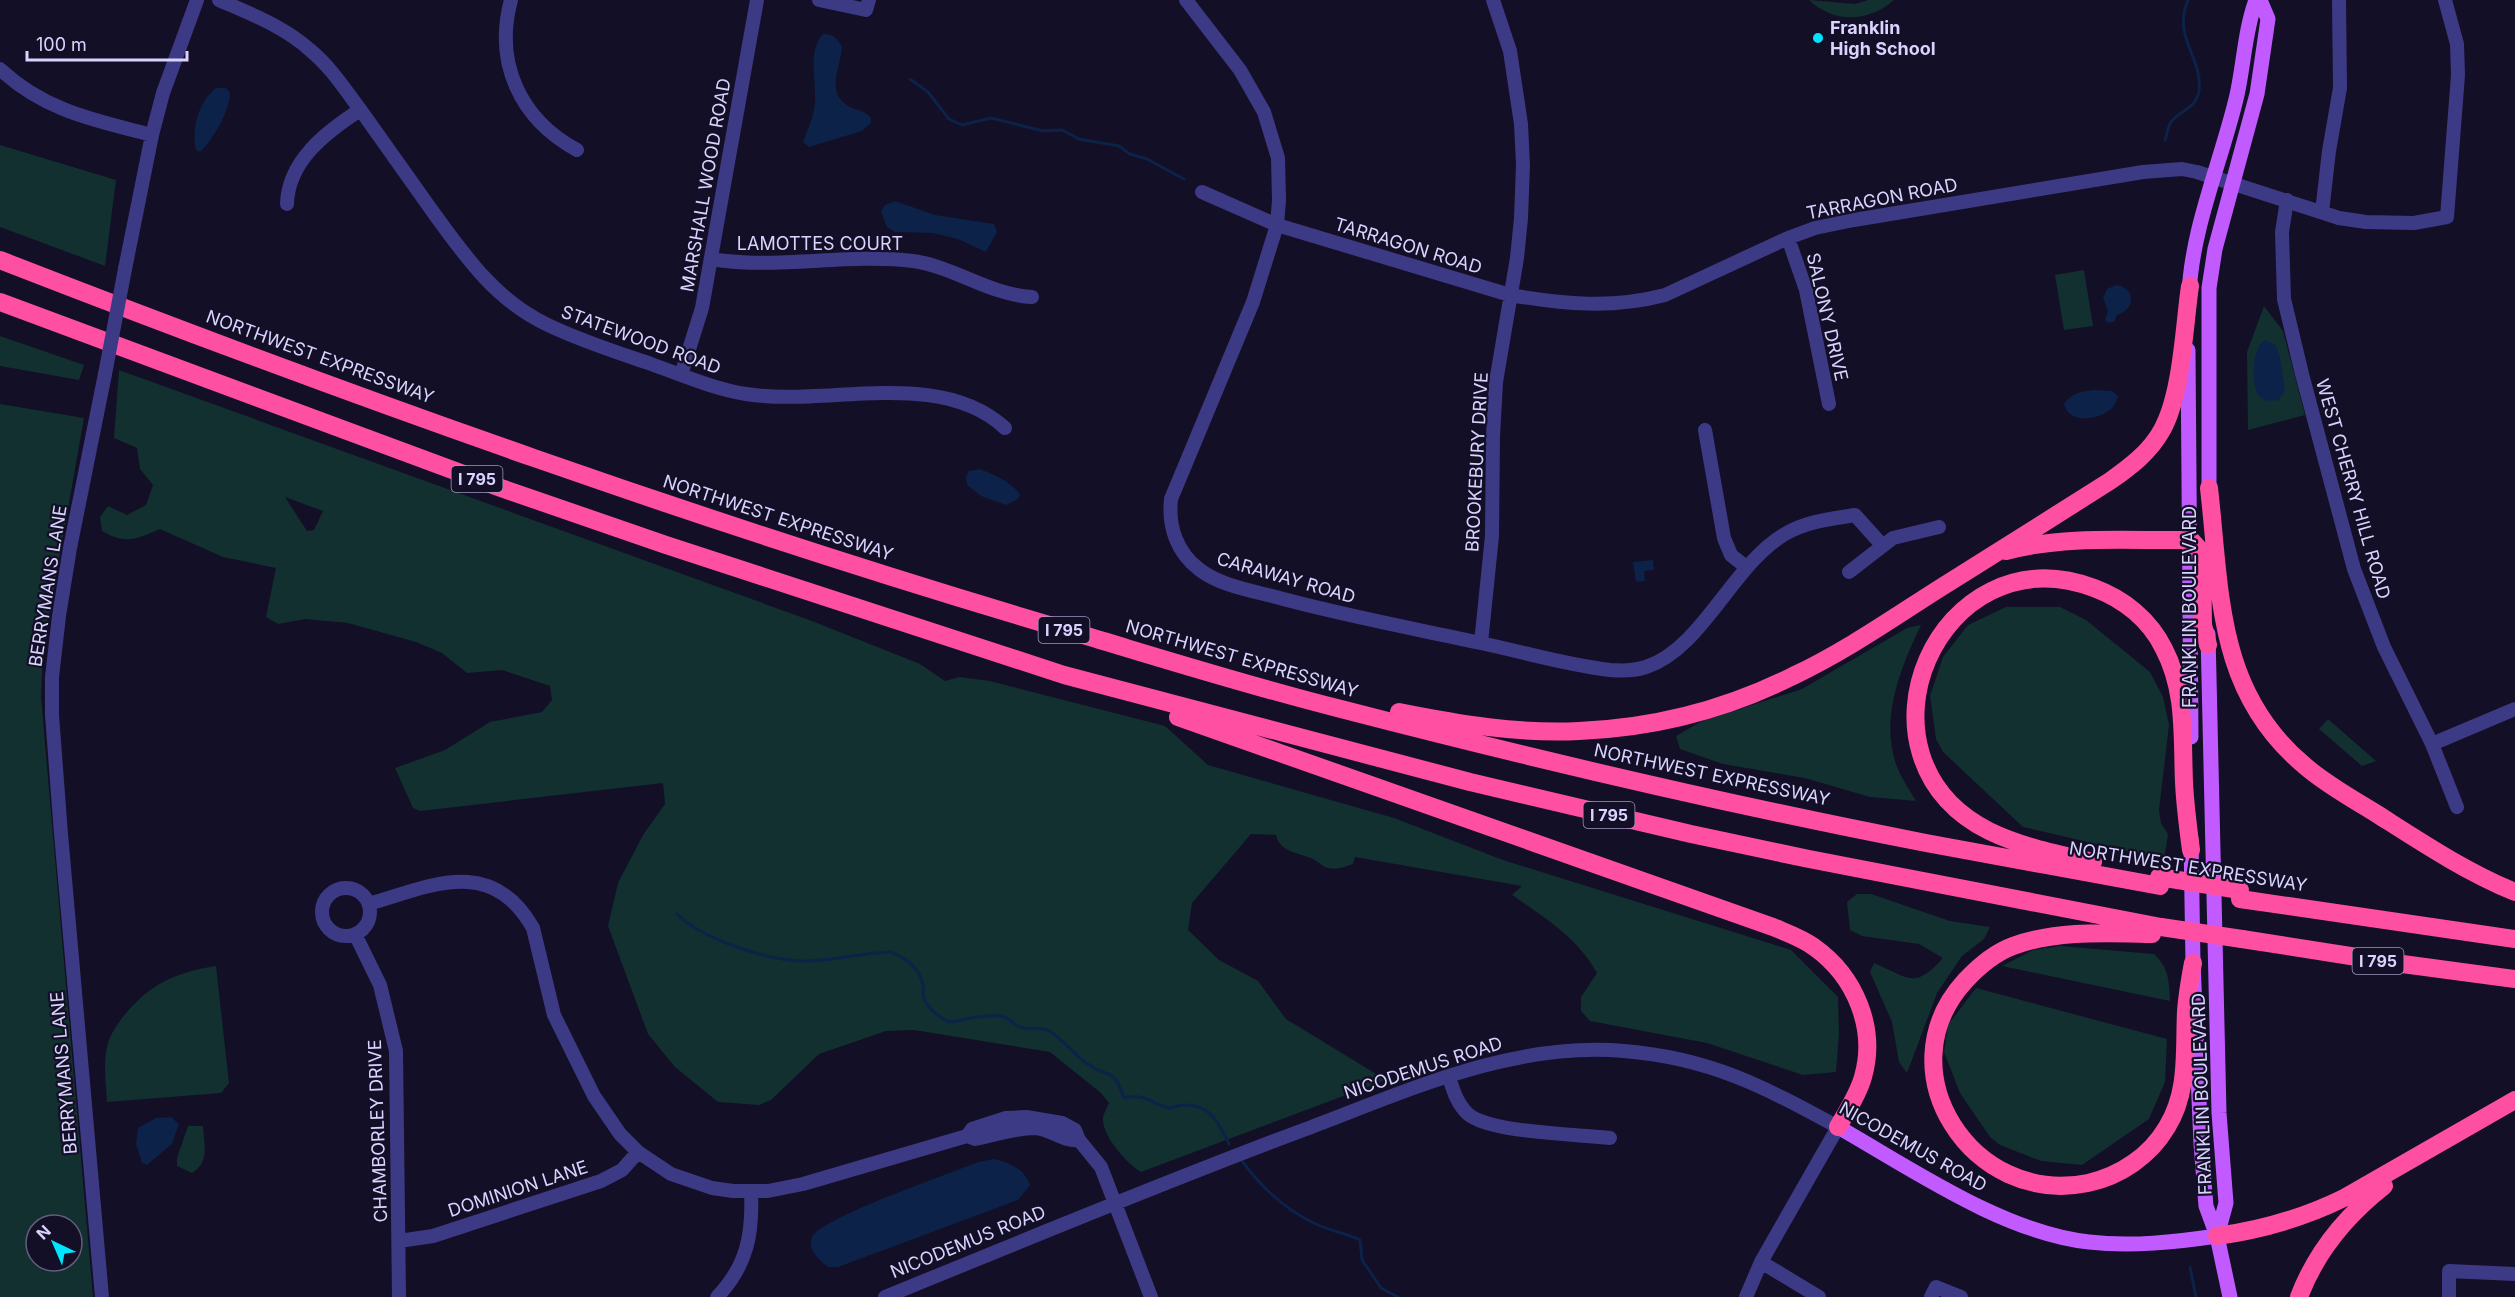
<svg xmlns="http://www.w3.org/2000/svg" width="2515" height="1297" font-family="Inter,sans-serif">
<rect width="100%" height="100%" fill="#130f26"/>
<path fill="#12302f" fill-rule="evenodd" d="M1809 0 1855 4 1868 0H1894C1869 22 1834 24 1809 0Z
M0 145 116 180 105 266 0 227Z
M2084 270 2093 326 2064 330 2055 275Z
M2264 306 2283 331 2305 415 2248 430 2247 352Z
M0 336 84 365 79 380 0 366Z
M119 370 812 621 920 664 945 681 959 677 990 681 1165 726 1208 765 1394 818 1503 860 1791 950 1838 997 1839 1034 1836 1072 1803 1075 1707 1043 1590 1021 1581 1011V997L1597 973C1578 938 1544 917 1512 895L1522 886 1355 857 1353 864C1344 867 1334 871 1325 867 1321 865 1317 861 1313 859 1300 853 1279 852 1276 835L1251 834 1192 903 1188 930 1219 960 1258 981 1286 1019 1386 1080 1141 1172C1127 1164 1101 1135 1103 1117 1104 1113 1107 1107 1109 1103L1101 1093 1050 1052 914 1030 886 1031 819 1054 771 1100 759 1105 718 1102 675 1067 648 1034 608 926 618 883 643 835 665 804 663 783 420 811 413 808 395 768 445 750 490 722 542 712 552 700 550 686 502 670 467 673 442 653 416 642 348 623 305 619 278 624 266 617 276 568 223 557 160 529C137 539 126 545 102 531L100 517 108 506 127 515 146 505 153 485 140 469 137 448 114 438ZM285 497 323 511 314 530 307 531Z
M0 404 84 418 43 650 41 697 93 1297H0ZM36 1225H72V1261H36Z
M2006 607H2060L2086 620 2150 672 2163 697 2169 725 2159 810 2161 823 2168 834 2164 860 2023 827 1943 752 1936 739 1930 696 1943 657 1968 625Z
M1921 625C1901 667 1880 717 1896 764 1900 776 1909 789 1916 801L1870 797 1805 778 1723 764 1680 749 1676 736 1700 722 1802 689 1907 628Z
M2328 719 2376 761 2362 766 2319 729Z
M1857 894H1871L1950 921 1990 927 1984 939 1962 956 1937 993 1907 1073 1899 1062 1892 1022 1870 972 1874 963C1909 978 1914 990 1943 958L1919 944 1862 936 1850 930 1847 902Z
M2060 946 2154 954C2169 968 2169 981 2170 1001L2002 966 2033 950Z
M216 966 229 1083 221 1093 107 1102C106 1084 103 1064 107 1047 109 1036 116 1027 122 1018 149 984 174 973 216 966Z
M1976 988 2167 1039 2165 1082 2149 1119 2082 1165 2041 1161 2000 1145 1990 1137 1960 1093 1944 1052 1948 1025Z
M188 1126H203C204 1145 210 1162 192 1173L177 1166V1158Z"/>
<path fill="#0c2248" d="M823 34C833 33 837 39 842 46 841 69 824 92 850 107 858 111 865 110 871 118V123L862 131 809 147 803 142C807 131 812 120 814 110 819 86 805 54 823 34Z
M216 88H226L230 93C230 111 213 140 200 152L196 150C191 130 199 100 216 88Z
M895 201 935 215 994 224 997 232 986 252 958 239 933 233 895 232 887 227 881 212 885 205Z
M2116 285C2137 288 2135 310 2117 315L2114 322 2108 323 2105 320 2108 311 2103 298 2107 289Z
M2265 340 2276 345 2280 358 2285 390 2279 400C2273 401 2265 402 2260 397 2251 389 2251 347 2265 340Z
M2095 390 2112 391 2118 396C2115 419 2068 429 2064 403 2073 393 2081 391 2095 390Z
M980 469C995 476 1009 480 1020 494L1018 499 1006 505 981 496 967 485 966 477 969 471Z
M1653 560 1654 570 1644 571 1645 581 1636 582 1633 562Z
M171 1117 179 1124 172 1144 147 1165 142 1163 136 1144 138 1128 156 1118Z
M994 1159C1010 1163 1024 1168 1030 1185L1018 1200 838 1267H828C819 1260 807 1250 812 1237 820 1218 952 1173 978 1162Z"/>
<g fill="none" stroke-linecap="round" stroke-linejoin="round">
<path stroke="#0c2248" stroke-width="3" d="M910 79 928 92 949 119 962 125 991 118 1043 131 1062 130 1079 139 1119 146 1130 154 1147 159 1184 179
M2165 140C2167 134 2168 126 2171 122 2180 110 2196 109 2199 91 2203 57 2172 38 2188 0
M677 914C702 939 764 959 800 961 830 962 860 953 891 952 906 958 919 968 923 984 924 989 922 995 924 999 928 1009 939 1016 948 1022 965 1020 987 1013 1004 1017 1010 1019 1014 1025 1020 1027 1031 1031 1041 1025 1051 1032 1064 1041 1074 1054 1086 1063 1109 1080 1113 1065 1124 1098 1147 1093 1152 1104 1169 1108 1174 1108 1178 1105 1183 1105 1211 1104 1218 1122 1229 1144
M1242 1161C1262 1188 1285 1210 1316 1224 1330 1231 1346 1233 1360 1240L1362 1260 1381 1288 1398 1297
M2190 1267 2196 1297"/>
<path stroke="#3d3a85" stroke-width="14" d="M219 0C251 14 283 26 310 50 331 67 346 91 362 112 384 143 406 174 428 205 462 252 494 300 548 325 581 341 616 352 651 364 682 375 714 389 746 394 827 407 939 367 1005 428
M511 0C494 63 520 119 577 150
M819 0 866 10 869 0
M1186 0 1240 70 1264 112 1278 158 1279 200 1277 225 1253 302 1171 499C1168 527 1177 553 1200 570 1220 585 1248 590 1272 596 1341 615 1411 628 1481 643 1523 652 1566 665 1610 670 1622 671 1634 671 1646 667 1703 648 1732 565 1785 534 1807 521 1831 519 1855 515L1882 545
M0 69C45 111 94 120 152 135
M1202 192 1277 225 1510 295C1563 304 1612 309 1665 295L1788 238 1815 228 1854 220 2143 172 2182 169 2197 172 2339 218 2366 222 2414 223 2447 217 2458 75 2457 44 2445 0
M2287 200 2282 232 2284 299 2302 374 2354 569 2384 647 2432 744 2457 807
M287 204C288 161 326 132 360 110
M2322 212 2329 151 2340 88 2339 0
M1788 238 1806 290 1829 404
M711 259C778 270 846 253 913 261 955 267 990 295 1032 297
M125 269 152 135 163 93 197 0
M681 375 702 308 757 0
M1705 430 1724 538 1731 555 1746 567
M1849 572 1893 538 1939 527
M1481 643 1492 536 1493 436 1496 382 1517 258 1521 218 1523 165 1521 124 1510 51 1493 0
M2432 744 2515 709
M322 912a24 24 0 1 1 48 0a24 24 0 1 1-48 0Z
M369 904C432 885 492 856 533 928L554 1015 594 1096 620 1134 638 1152 671 1174 712 1188 733 1191H768L803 1184 967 1136 975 1139C994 1135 1016 1128 1035 1128 1051 1129 1063 1142 1079 1140
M355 934 380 985 396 1051 399 1297
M1449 1077C1453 1090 1457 1104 1468 1114 1490 1133 1577 1134 1610 1138
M967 1136 972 1129 1006 1118 1026 1117 1062 1123 1075 1130 1079 1140 1101 1167 1151 1297
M399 1241 433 1236 601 1181 622 1170 638 1152
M1761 1262 1819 1297
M102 1297 61 834 52 715V677L59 616 70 548 105 374
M717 1297C747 1266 753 1234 751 1192
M885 1297C1025 1240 1164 1182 1306 1129 1407 1091 1514 1041 1624 1051 1711 1058 1764 1087 1838 1127L1761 1262 1746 1297
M1931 1297 1936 1287 1961 1297
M2449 1297V1271L2515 1274"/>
<path stroke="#c25bff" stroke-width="15" d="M2189 296C2191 229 2222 160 2237 95 2244 63 2245 30 2256 0
M2188 350 2191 737
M2209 499V288L2215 249 2257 94 2268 19 2260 0
M2208 634 2219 1113 2226 1203 2217 1236
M2191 839 2193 963 2201 1144 2206 1206 2217 1236 2230 1297
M1838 1127C1912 1169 2004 1233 2089 1242 2131 1247 2176 1242 2217 1236"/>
<path stroke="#ff4fa3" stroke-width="18" d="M0 260C355 398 714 527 1080 634 1167 660 1253 687 1341 709 1534 759 1730 805 1926 843 2004 858 2082 871 2160 886
M0 302 501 488 666 545 1064 675 1470 782 1691 834 1809 859 2161 927
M2209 488C2221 593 2216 692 2305 766 2327 785 2353 799 2377 814 2421 842 2466 872 2515 892
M2006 551C2066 535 2130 541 2191 540L2200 550 2202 558 2203 625 2208 645
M1399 712C1459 724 1518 734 1579 731 1653 728 1727 709 1793 676 1844 652 1890 620 1937 590 1995 554 2053 517 2110 481 2130 467 2150 452 2162 430 2182 394 2184 327 2190 286
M1178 717 1773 927C1787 933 1802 938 1814 947 1855 976 1877 1028 1863 1077 1858 1095 1847 1111 1838 1127
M2093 862C2058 854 2022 847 1989 831 1840 756 1939 530 2094 588 2124 599 2150 620 2164 649 2186 691 2182 736 2184 782 2185 805 2188 827 2191 850
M2240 899 2515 939
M2152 934C2106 933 2057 930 2013 946 1994 953 1979 966 1965 981 1883 1071 1973 1207 2088 1183 2120 1176 2150 1156 2167 1127 2189 1091 2184 1052 2186 1012 2187 996 2190 979 2193 963
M2242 939 2395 963 2515 979
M2217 1236C2262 1230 2303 1218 2344 1198L2515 1100
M2299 1297C2316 1252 2347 1215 2384 1186"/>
<path stroke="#3d3a85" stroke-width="14" d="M105 374 125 269"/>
<path stroke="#ff4fa3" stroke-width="18" d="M2159 877 2240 890
M2161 927 2242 939"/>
</g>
<circle fill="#00e5ff" stroke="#130f26" stroke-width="2" cx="1818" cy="38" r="6"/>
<g text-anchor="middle" stroke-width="4.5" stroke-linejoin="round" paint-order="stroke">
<g fill="#130f26" stroke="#9e99be" stroke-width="1.5">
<rect x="451.5" y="466" width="51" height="26" rx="4.5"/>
<rect x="1038.5" y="617" width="51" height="26" rx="4.5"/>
<rect x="1583.5" y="802" width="51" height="26" rx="4.5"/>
<rect x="2352.5" y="948" width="51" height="26" rx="4.5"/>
</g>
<g font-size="16" font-weight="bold" fill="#d9d4ff">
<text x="477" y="485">I 795</text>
<text x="1064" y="636">I 795</text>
<text x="1609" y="821">I 795</text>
<text x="2378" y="967">I 795</text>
</g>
<g font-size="18" font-weight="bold" fill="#d9d4ff" stroke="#130f26" text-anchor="start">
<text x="1830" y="34">Franklin<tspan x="1830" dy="21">High School</tspan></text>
</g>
<g font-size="18" fill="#d9d4ff" stroke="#130f26">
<text transform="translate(706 185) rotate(-80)" y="6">MARSHALL WOOD ROAD</text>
<text transform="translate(1882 199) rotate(-11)" y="6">TARRAGON ROAD</text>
<text x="820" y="250">LAMOTTES COURT</text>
<text transform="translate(1408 246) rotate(17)" y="6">TARRAGON ROAD</text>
<text transform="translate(1827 317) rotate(77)" y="6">SALONY DRIVE</text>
<text transform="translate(641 340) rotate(20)" y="6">STATEWOOD ROAD</text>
<text transform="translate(320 357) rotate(20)" y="6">NORTHWEST EXPRESSWAY</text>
<text transform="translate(1477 462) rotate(-87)" y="6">BROOKEBURY DRIVE</text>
<text transform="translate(2353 489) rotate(74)" y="6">WEST CHERRY HILL ROAD</text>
<text transform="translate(778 518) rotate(18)" y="6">NORTHWEST EXPRESSWAY</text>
<text transform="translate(1286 578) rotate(16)" y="6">CARAWAY ROAD</text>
<text transform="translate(48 586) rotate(-81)" y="6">BERRYMANS LANE</text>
<text transform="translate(2190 607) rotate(-90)" y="6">FRANKLIN BOULEVARD</text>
<text transform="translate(1242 659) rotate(16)" y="6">NORTHWEST EXPRESSWAY</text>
<text transform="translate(1712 775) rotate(12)" y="6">NORTHWEST EXPRESSWAY</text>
<text transform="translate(2188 867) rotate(9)" y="6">NORTHWEST EXPRESSWAY</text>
<text transform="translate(1423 1068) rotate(-18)" y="6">NICODEMUS ROAD</text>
<text transform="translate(64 1073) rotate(-95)" y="6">BERRYMANS LANE</text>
<text transform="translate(2202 1094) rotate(-92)" y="6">FRANKLIN BOULEVARD</text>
<text transform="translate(378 1131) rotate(-92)" y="6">CHAMBORLEY DRIVE</text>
<text transform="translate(1913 1147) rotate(29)" y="6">NICODEMUS ROAD</text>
<text transform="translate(518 1189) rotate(-18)" y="6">DOMINION LANE</text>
<text transform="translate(968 1242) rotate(-22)" y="6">NICODEMUS ROAD</text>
</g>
</g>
<g transform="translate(54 1243) rotate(316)"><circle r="28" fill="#130f26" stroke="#625e7d" stroke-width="1.5"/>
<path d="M0-4.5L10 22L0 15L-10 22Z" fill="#00e5ff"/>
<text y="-9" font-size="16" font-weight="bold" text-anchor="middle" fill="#d9d4ff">N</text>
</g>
<path d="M27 51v9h160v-9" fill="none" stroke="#d9d4ff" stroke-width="3"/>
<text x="36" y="51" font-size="18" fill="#d9d4ff" stroke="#130f26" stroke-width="4.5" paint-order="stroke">100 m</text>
</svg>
